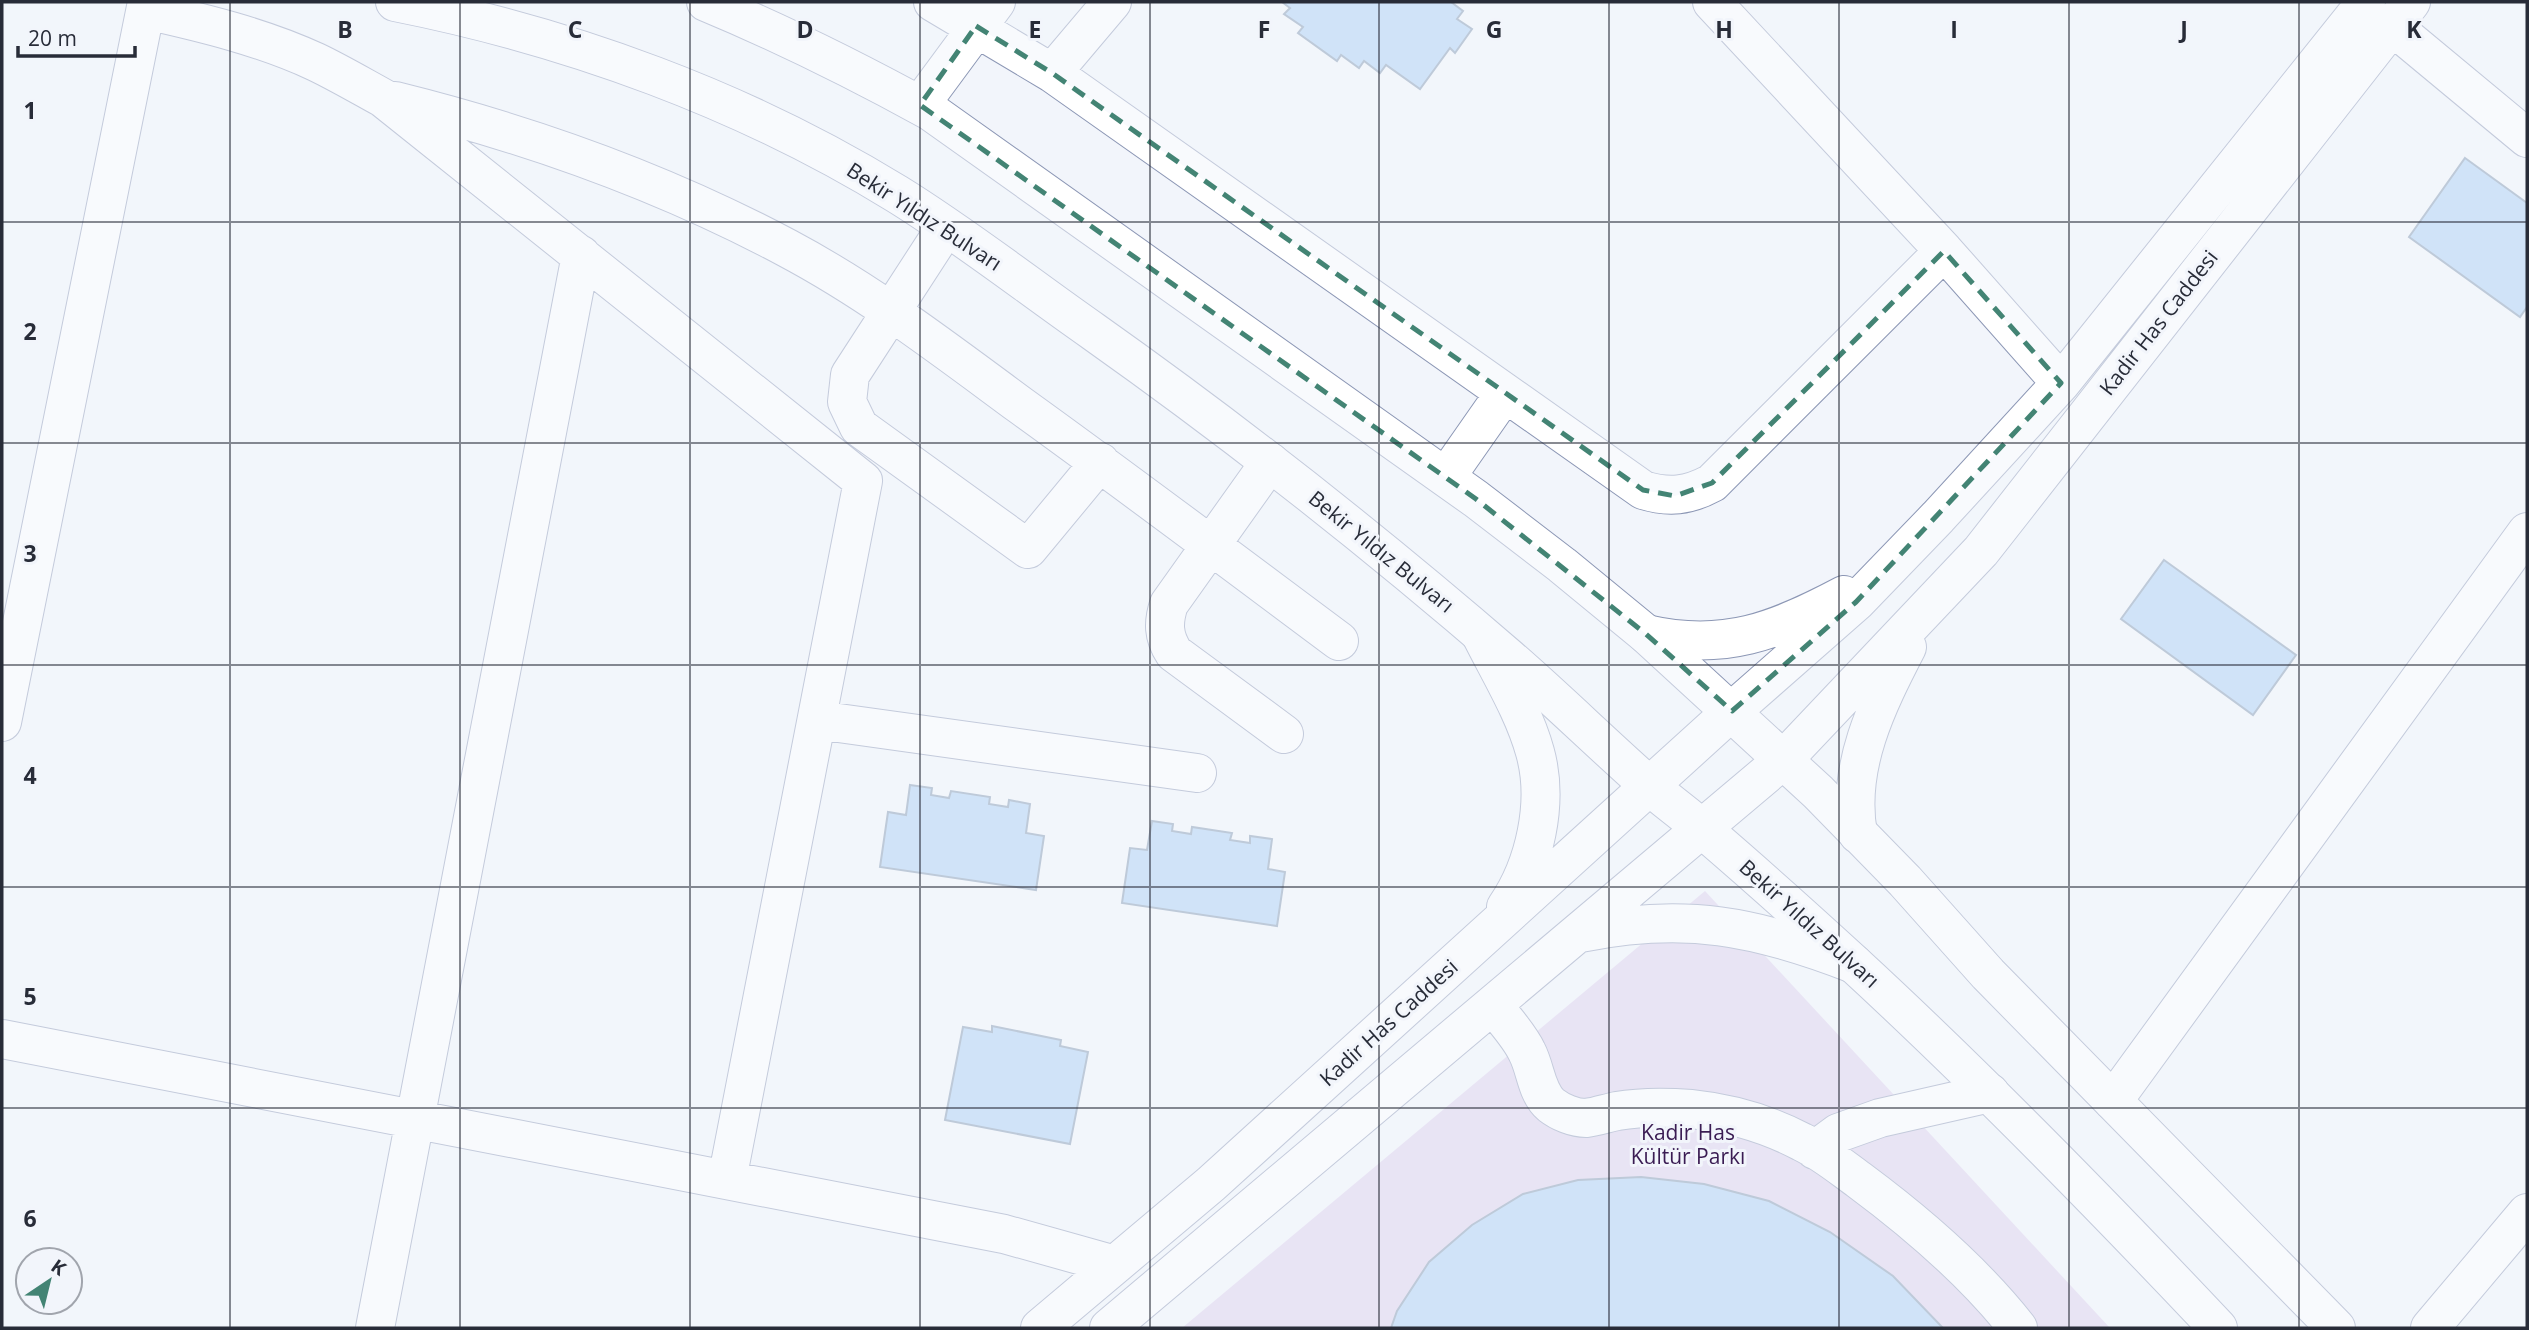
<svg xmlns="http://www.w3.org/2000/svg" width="2529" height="1330" font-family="'Open Sans',sans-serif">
<rect width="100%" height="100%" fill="#f2f5fb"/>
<path fill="#dcceeb" d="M1705 891 2110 1328H1182Z"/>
<path fill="#a7ccf3" stroke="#7e95af" stroke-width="2" d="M1282 2H1451L1463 11 1457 19 1472 29 1455 53 1450 48 1420 89 1386 65 1380 73 1364 61 1359 68 1341 55 1337 61 1298 33 1303 27 1284 14 1290 8Z
M2465 158 2527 203V307L2520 317 2409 237Z
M2164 560 2296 655 2253 715 2121 619Z
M910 785 932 788 931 795 949 798 951 791 990 797 989 804 1008 807 1009 800 1030 804 1026 833 1044 836 1036 890 880 867 888 812 906 815Z
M1152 821 1173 824 1172 831 1191 834 1192 827 1232 833 1230 840 1250 843V836L1272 839 1268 869 1285 872 1277 926 1122 903 1130 848 1147 850Z
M992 1026 1061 1040 1060 1046 1088 1052 1070 1144 945 1120 963 1027 992 1032Z
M1641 1177 1704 1184 1769 1201 1830 1232 1893 1276 1943 1328H1391L1397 1311 1429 1262 1472 1225 1523 1194 1578 1180Z"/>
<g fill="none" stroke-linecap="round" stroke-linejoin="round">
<g stroke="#8c97b5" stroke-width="40">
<path id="minor" d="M933 2 1052 73
M1112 2 1052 73 1643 490C1669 498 1688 496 1712 483L1944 251
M1712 2 1944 251 2061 383
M146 10C204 23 262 37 316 62 339 73 361 86 383 98L863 481 727 1180
M2392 26 2527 138
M395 101C532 135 663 182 787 248 870 292 944 349 1020 405 1127 482 1233 562 1339 641
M920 105 996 2
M946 227 850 375 847 402 859 427 1028 549 1100 462
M1270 462 1169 604C1163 622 1163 636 1174 653L1284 734
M1446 477 1504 394
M1646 634C1724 652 1776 631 1844 595
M1481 635C1500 673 1524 712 1535 752 1549 802 1535 865 1506 907
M817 720 1197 773
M2 722 147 2
M1858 834C1846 767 1877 705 1907 647
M1581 933C1685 912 1756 926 1854 964
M1493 1005C1505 1021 1519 1035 1527 1052 1536 1069 1536 1092 1551 1105 1560 1112 1574 1118 1586 1118 1596 1117 1607 1113 1617 1111 1640 1107 1667 1107 1691 1109 1729 1113 1768 1124 1802 1142 1823 1152 1841 1167 1859 1180 1917 1223 1974 1272 2018 1328
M2 1039 1004 1234 1115 1265
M2113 1101 2527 532
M1815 1150 1838 1133 1880 1118 1990 1093
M375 1328 581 255
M1040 1328 1211 1184 1732 711 1856 602 1938 517 2061 383 2366 2
M1109 1328 1783 760 1981 551 2411 2
M2430 1328 2527 1213"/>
</g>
<g stroke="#8c97b5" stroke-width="40">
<path id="major" d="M395 2C571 37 744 100 897 194 965 236 1028 286 1094 332 1238 434 1376 543 1509 658 1555 698 1599 741 1645 782 1665 800 1687 815 1707 833 1756 875 1805 919 1853 963 1980 1080 2100 1203 2218 1328
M706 2C783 34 857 71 930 111L1476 499 1562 565 1646 634 1818 792 1905 881 1988 974 2336 1328"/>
</g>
<use href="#minor" stroke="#fff" stroke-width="38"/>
<use href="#major" stroke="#fff" stroke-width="38"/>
</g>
<path d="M0 0H2529V1330H0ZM976 26 1052 73 1643 490 1675 496 1712 483 1944 251 2061 383 1856 602 1732 711 1646 634 1476 499 920 105Z" fill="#f2f5fb" fill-opacity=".55" fill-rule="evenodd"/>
<path fill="none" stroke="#438474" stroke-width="5" stroke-dasharray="14 9" stroke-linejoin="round" d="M976 26 1052 73 1643 490 1675 496 1712 483 1944 251 2061 383 1856 602 1732 711 1646 634 1476 499 920 105Z"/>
<path fill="none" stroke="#282c38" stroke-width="2" stroke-opacity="0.55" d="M230 2V1328M460 2V1328M690 2V1328M920 2V1328M1150 2V1328M1379 2V1328M1609 2V1328M1839 2V1328M2069 2V1328M2299 2V1328M2 222H2527M2 443H2527M2 665H2527M2 887H2527M2 1108H2527"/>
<g text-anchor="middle" stroke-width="6" stroke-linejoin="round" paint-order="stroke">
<g font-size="21" fill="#282c38" stroke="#f2f5fb">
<text transform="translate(924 217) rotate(33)" y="7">Bekir Yıldız Bulvarı</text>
<text transform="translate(2159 323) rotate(-52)" y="7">Kadir Has Caddesi</text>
<text transform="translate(1381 552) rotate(39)" y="7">Bekir Yıldız Bulvarı</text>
<text transform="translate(1809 924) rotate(42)" y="7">Bekir Yıldız Bulvarı</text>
<text transform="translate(1389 1023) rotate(-42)" y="7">Kadir Has Caddesi</text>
</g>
<g font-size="21" fill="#3a1c53" stroke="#f2f5fb">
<text x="1688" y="1140">Kadir Has<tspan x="1688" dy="24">Kültür Parkı</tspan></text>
</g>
</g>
<g font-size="23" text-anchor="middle" font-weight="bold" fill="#282c38" stroke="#f2f5fb" stroke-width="6" stroke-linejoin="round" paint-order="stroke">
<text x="345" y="38">B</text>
<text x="575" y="38">C</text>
<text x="805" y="38">D</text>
<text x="1035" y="38">E</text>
<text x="1264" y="38">F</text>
<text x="1494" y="38">G</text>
<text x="1724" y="38">H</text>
<text x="1954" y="38">I</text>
<text x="2184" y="38">J</text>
<text x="2414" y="38">K</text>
<text x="30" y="119">1</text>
<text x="30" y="340">2</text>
<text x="30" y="562">3</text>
<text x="30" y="784">4</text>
<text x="30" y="1005">5</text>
<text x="30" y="1227">6</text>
</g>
<rect width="2529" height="1330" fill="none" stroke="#282c38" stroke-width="7"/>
<g transform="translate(49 1281) rotate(35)"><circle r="33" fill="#f2f5fb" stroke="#a1a5ad" stroke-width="2"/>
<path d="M0-5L12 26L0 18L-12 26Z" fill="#438474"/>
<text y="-10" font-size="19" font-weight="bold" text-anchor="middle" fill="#282c38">K</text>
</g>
<path d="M18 46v10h117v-10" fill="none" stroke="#282c38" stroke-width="3.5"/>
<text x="28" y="46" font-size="21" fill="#282c38" stroke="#f2f5fb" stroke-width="5" paint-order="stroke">20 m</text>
</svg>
